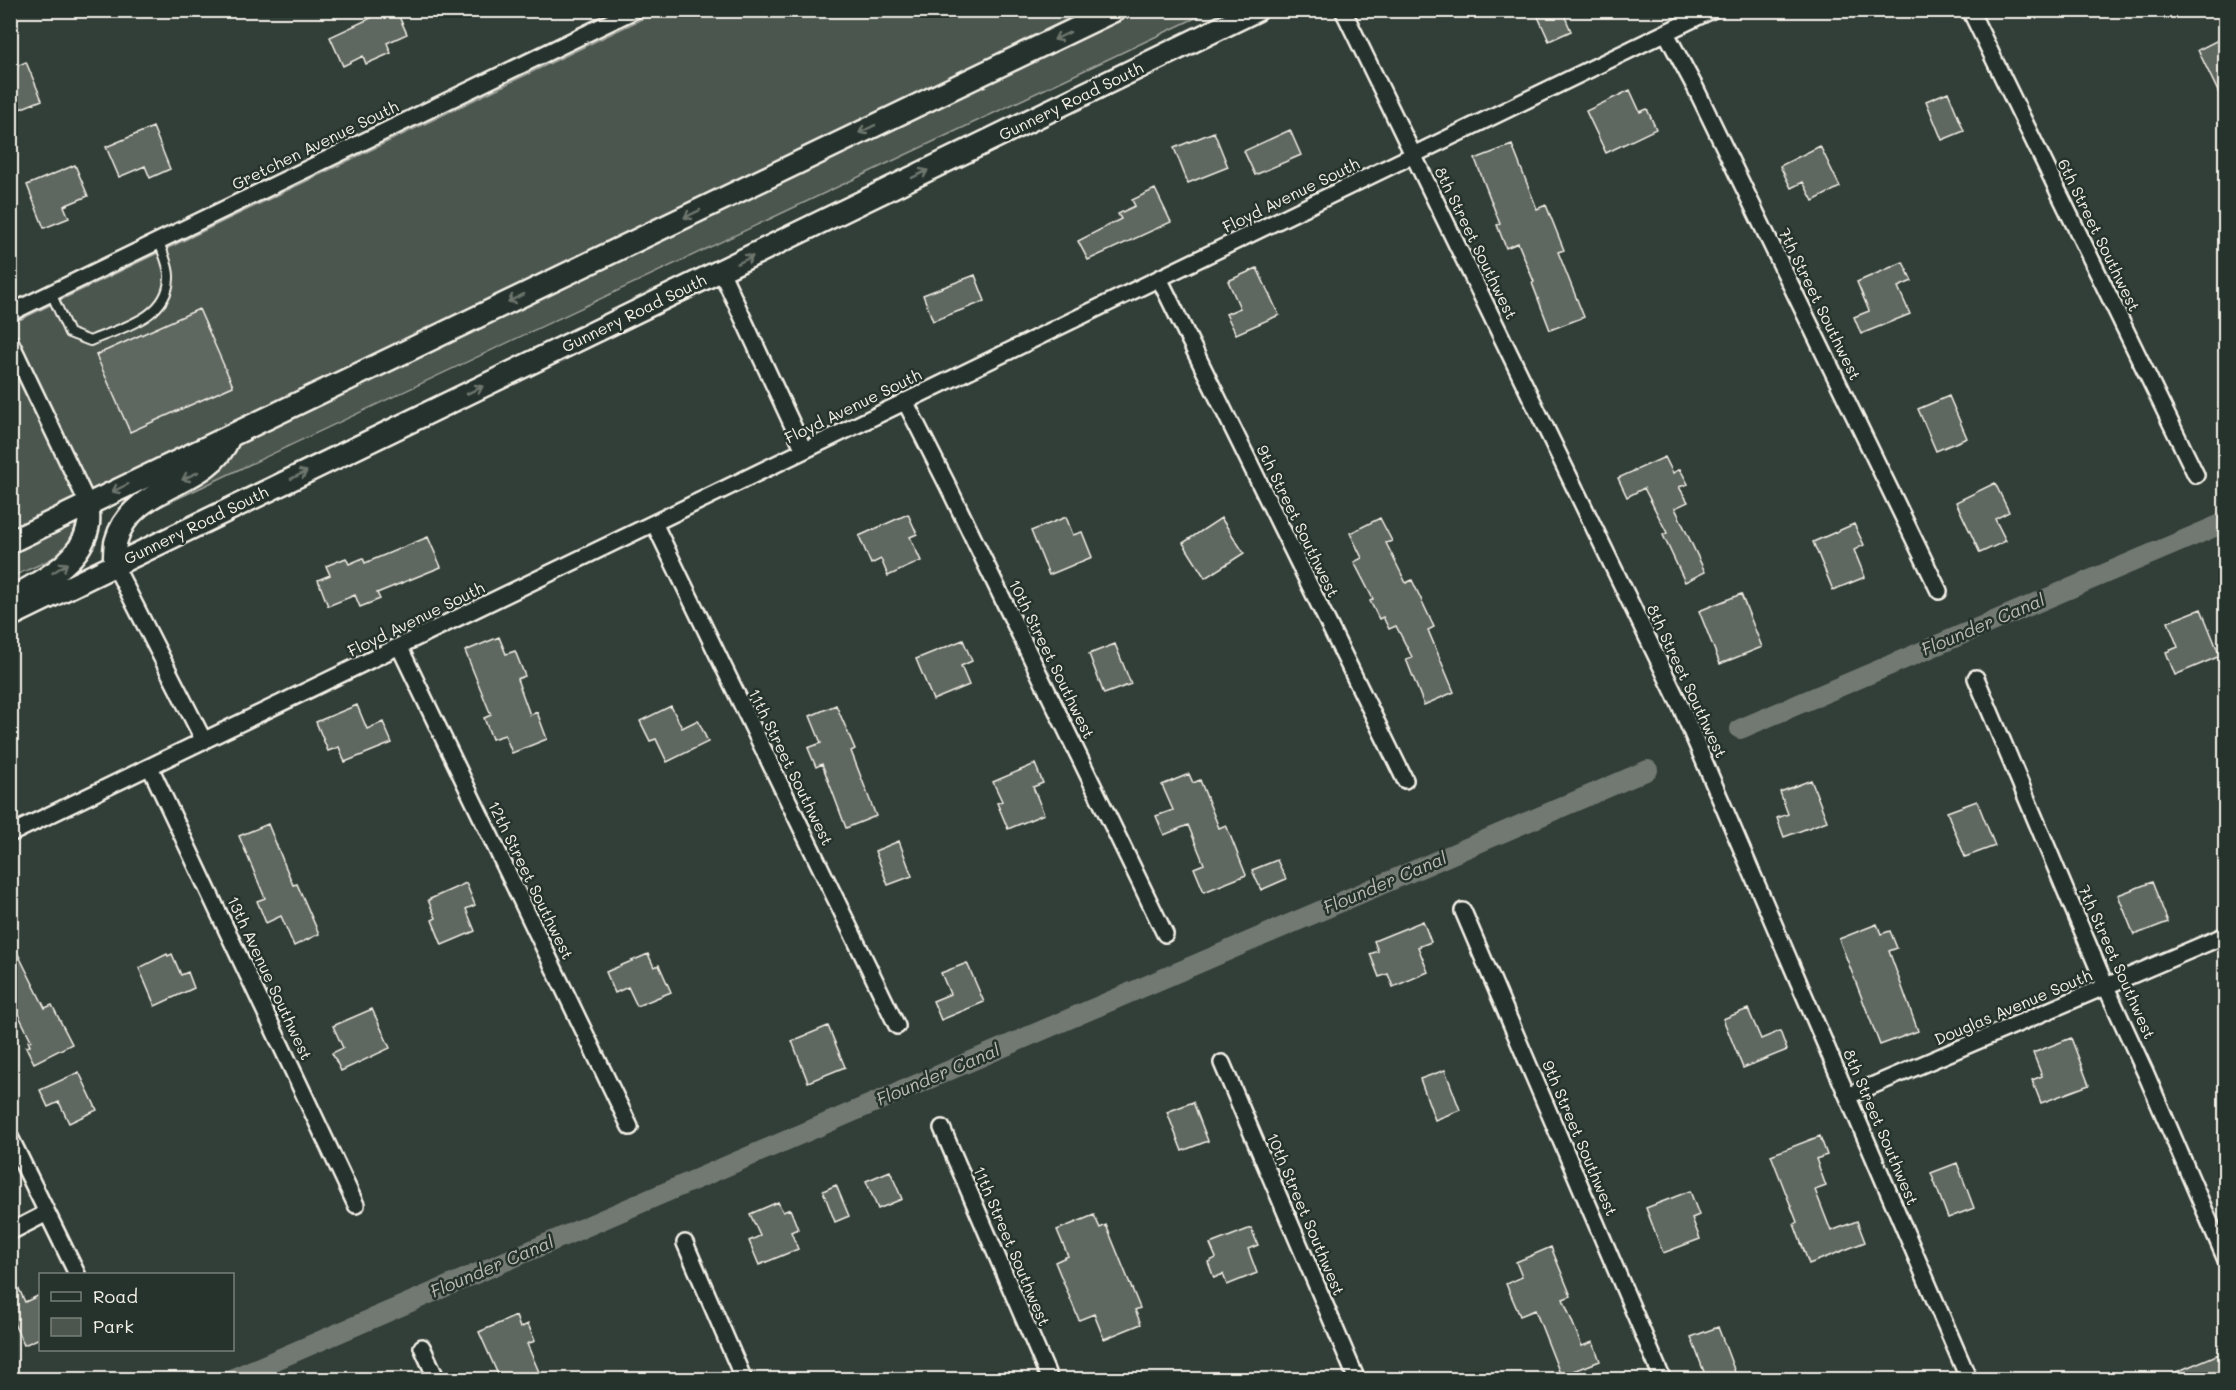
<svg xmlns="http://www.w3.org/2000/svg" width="2236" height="1390" font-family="Mali,sans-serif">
<rect width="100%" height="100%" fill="#323e38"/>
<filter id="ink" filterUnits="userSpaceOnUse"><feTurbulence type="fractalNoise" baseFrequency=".0167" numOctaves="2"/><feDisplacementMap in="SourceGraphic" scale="12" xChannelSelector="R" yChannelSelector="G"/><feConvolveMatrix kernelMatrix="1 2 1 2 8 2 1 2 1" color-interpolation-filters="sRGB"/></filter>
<g filter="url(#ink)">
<path fill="#4c564f" stroke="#a0a49c" stroke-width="1.5" d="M658 11H1091L230 425 224 423 222 429 85 494 76 495V498L11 531V324Z
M1137 11H1210L149 512C181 484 218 484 238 443Z
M78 520C81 554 34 566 11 577V553Z"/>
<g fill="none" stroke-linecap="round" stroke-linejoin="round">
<path stroke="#727972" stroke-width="20" d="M1740 729 2226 522
M229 1380 1648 770"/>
</g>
<path fill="#5f6861" stroke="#f4f1e8" stroke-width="1.5" d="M388 10H396L407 34 387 43 391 53 366 64 363 56 343 66 330 37Z
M1535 10H1562L1571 31 1549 41Z
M2226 36V108L2198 50Z
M26 62 42 100 10 113V69Z
M1630 90 1640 112 1647 109 1656 129 1606 153 1586 111Z
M1948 92 1964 131 1942 140 1926 101Z
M153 127 170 169 150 178 145 166 119 177 106 147Z
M1290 130 1301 155 1255 175 1244 151Z
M1214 132 1228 167 1188 183 1174 148Z
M1512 145 1537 209 1546 205 1564 250 1558 252 1584 317 1550 330 1532 283 1534 282 1518 243 1506 248 1497 225 1500 224 1475 159Z
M1820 146 1840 187 1813 201 1803 182 1791 188 1780 166Z
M75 165 88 196 64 206 69 218 44 228 27 185Z
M1155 189 1171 222 1088 260 1078 241 1121 219 1118 214 1135 206 1132 200Z
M1903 262 1912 281 1898 287 1910 314 1861 334 1854 317 1869 311 1857 282Z
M1257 268 1279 315 1236 334 1226 314 1240 308 1228 281Z
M975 275 985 301 933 321 923 295Z
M199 309 233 386 130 432 96 355Z
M1949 396 1967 438 1936 451 1918 409Z
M1665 457 1673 473 1680 469 1688 484 1679 487 1688 502 1675 508 1705 572 1685 582 1663 535 1667 533 1644 488 1627 497 1618 478Z
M1995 483 2009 512 1995 519 2006 541 1980 553 1956 502Z
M908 514 917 534 910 537 921 561 888 576 881 559 871 564 859 536Z
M1066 517 1073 535 1082 532 1092 557 1049 575 1031 531Z
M1221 518 1244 553 1205 578 1183 543Z
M1380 518 1392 541 1386 543 1406 583 1412 580 1434 627 1428 630 1454 692 1424 705 1406 659 1412 657 1396 626 1389 629 1383 617 1379 619 1370 601 1373 599 1354 562 1362 558 1350 533Z
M1854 524 1864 545 1854 550 1865 577 1833 590 1813 542Z
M428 537 441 567 377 593 380 599 360 607 355 595 328 606 318 580 330 575 326 566 346 558 349 564 363 558 365 563Z
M1741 594 1762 647 1720 664 1699 611Z
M2201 609 2220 656 2175 675 2166 652 2178 647 2168 622Z
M499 637 506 654 515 651 525 676 517 679 530 715 537 712 547 739 512 753 505 735 492 739 484 718 491 715 465 651Z
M963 640 972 661 961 666 969 685 933 700 916 659Z
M1115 644 1131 684 1104 694 1089 654Z
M357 705 367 729 383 722 392 743 345 762 339 747 328 751 316 722Z
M836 705 855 749 851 751 876 816 846 828 822 764 816 767 808 748 821 743 810 716Z
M671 706 682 728 698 720 708 742 667 762 656 739 650 741 640 721Z
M1035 764 1043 783 1033 787 1044 814 1008 829 997 803 1002 801 993 782Z
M1189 774 1193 783 1200 780 1219 828 1226 825 1246 875 1204 892 1194 868 1204 864 1188 825 1164 835 1156 816 1173 810 1162 785Z
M1811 780 1827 821 1784 837 1777 818 1788 814 1780 792Z
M1977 801 1995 846 1965 857 1947 812Z
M268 824 293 885 297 884 319 934 294 946 281 916 266 923 257 901 265 898 239 836Z
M899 841 912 876 888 885 875 851Z
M1277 860 1286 879 1261 890 1252 870Z
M2152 882 2168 922 2134 935 2118 895Z
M466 883 475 905 466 909 475 931 442 945 432 920 436 918 428 900Z
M1423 921 1431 942 1418 947 1428 972 1393 987 1388 974 1379 977 1370 954 1378 951 1374 941Z
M1877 924 1881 934 1890 931 1897 948 1889 951 1918 1031 1880 1045 1839 939Z
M10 938 45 1008 52 1005 72 1044 34 1063 26 1047 30 1046 28 1041 31 1040 10 998Z
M167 954 168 956 172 954 181 975 188 972 194 988 155 1006 139 968Z
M648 954 654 967 659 965 671 992 637 1006 628 987 615 993 606 972Z
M967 963 984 1002 941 1020 933 1001 950 994 941 973Z
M372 1009 390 1048 341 1071 332 1053 343 1048 333 1026Z
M1748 1009 1761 1039 1780 1031 1787 1050 1743 1068 1723 1019Z
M828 1026 845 1067 808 1082 792 1041Z
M2071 1038 2089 1085 2041 1103 2032 1080 2042 1076 2033 1053Z
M1445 1070 1460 1110 1435 1120 1420 1079Z
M79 1072 97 1110 69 1123 59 1102 48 1107 40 1090Z
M1193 1102 1208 1141 1182 1151 1167 1112Z
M1820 1136 1827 1155 1816 1159 1826 1186 1815 1190 1831 1231 1857 1221 1865 1242 1809 1264 1794 1224 1797 1222 1771 1155Z
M1957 1163 1974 1208 1948 1218 1931 1173Z
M890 1171 902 1199 878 1209 866 1181Z
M836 1185 849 1216 835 1222 823 1191Z
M1690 1191 1699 1215 1692 1218 1700 1239 1663 1253 1646 1208Z
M778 1202 783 1212 790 1209 798 1229 791 1232 798 1249 759 1265 749 1241 760 1236 750 1214Z
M1094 1215 1100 1228 1106 1225 1140 1308 1135 1310 1141 1324 1104 1339 1094 1314 1079 1320 1055 1262 1068 1256 1057 1230Z
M1251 1228 1258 1245 1248 1249 1257 1273 1227 1285 1223 1274 1214 1278 1208 1262 1216 1258 1210 1244Z
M1551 1247 1571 1296 1563 1299 1582 1346 1593 1342 1600 1361 1561 1376 1535 1310 1520 1316 1506 1284 1522 1277 1516 1262Z
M10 1269 25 1302 40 1295V1338L24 1345 10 1315Z
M516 1316 520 1328 528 1324 535 1341 527 1344 542 1379H500L479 1332Z
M1718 1327 1738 1380H1707L1691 1337Z
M2219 1354 2226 1374 2211 1380H2157Z"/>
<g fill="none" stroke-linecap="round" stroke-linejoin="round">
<g stroke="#f4f1e8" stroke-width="12">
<path id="service" d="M51 293 69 333 90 341C120 328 168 318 169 278 170 267 162 252 159 241"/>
</g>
<g stroke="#f4f1e8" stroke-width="20">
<path id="minor" d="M1343 10 1680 705 1969 1380
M1970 10 2196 475
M1666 33 1696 89 1939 591
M721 271 804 450
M1159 278 1405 780
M10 313 635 10
M10 341 88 504
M905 401 948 486 1165 934
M654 523 897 1026
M114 564 204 741
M400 648 630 1127
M1976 678 2106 987 2146 1074 2226 1260
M150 767 356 1205
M10 834C578 561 1145 285 1712 10
M1463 911 1663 1380
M1222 1063 1357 1380
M1848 1096 2226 935
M942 1128 1050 1380
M10 1137 77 1274
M10 1232 47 1213
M685 1243 744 1380
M422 1347 437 1380"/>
</g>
<g stroke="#f4f1e8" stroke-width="26">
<path id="secondary" d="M10 542 1115 10
M114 564C115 557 114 548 116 541 132 483 208 489 229 438
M10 599C40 581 80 564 88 527 90 520 88 511 88 504
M10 616 1257 10"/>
</g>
<use href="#service" stroke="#26332d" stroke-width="8"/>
<use href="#minor" stroke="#26332d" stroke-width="15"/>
<use href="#secondary" stroke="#26332d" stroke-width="21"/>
</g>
<defs><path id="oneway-shaft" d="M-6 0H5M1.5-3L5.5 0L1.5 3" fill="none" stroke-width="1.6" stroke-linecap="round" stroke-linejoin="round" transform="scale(1.5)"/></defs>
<g stroke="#6e766e">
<use href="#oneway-shaft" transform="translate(1062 36) rotate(154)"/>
<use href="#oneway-shaft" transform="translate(867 129) rotate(154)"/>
<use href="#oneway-shaft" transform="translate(920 174) rotate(-26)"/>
<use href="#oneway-shaft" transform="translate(692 214) rotate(154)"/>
<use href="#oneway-shaft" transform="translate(745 260) rotate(-26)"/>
<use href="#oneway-shaft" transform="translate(516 298) rotate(154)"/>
<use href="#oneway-shaft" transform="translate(475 390) rotate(-26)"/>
<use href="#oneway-shaft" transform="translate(299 475) rotate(-26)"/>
<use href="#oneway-shaft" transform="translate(190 476) rotate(154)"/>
<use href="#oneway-shaft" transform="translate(120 488) rotate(154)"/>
<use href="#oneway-shaft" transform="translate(60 568) rotate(-33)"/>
</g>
</g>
<g text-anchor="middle" stroke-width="5" stroke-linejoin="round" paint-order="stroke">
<g font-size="16" fill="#f4f1e8" stroke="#26332d">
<text transform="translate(1071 101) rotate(-26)" y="6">Gunnery Road South</text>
<text transform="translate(315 145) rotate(-26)" y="6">Gretchen Avenue South</text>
<text transform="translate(1291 195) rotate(-26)" y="6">Floyd Avenue South</text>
<text transform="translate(2099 235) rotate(64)" y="6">6th Street Southwest</text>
<text transform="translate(1476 243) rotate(64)" y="6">8th Street Southwest</text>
<text transform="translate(1820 304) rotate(64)" y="6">7th Street Southwest</text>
<text transform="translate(634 313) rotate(-26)" y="6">Gunnery Road South</text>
<text transform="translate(853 406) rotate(-26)" y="6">Floyd Avenue South</text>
<text transform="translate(1298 521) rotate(64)" y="6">9th Street Southwest</text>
<text transform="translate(196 525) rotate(-26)" y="6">Gunnery Road South</text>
<text transform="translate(416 619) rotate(-26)" y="6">Floyd Avenue South</text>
<text transform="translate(1052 659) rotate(64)" y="6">10th Street Southwest</text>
<text transform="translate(1687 681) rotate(65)" y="6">8th Street Southwest</text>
<text transform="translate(791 767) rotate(64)" y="6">11th Street Southwest</text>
<text transform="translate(531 880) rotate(64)" y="6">12th Street Southwest</text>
<text transform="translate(2117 962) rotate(66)" y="6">7th Street Southwest</text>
<text transform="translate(270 978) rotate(65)" y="6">13th Avenue Southwest</text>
<text transform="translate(2013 1007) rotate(-23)" y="6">Douglas Avenue South</text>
<text transform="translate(1881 1127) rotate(67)" y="6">8th Street Southwest</text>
<text transform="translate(1580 1138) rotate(67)" y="6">9th Street Southwest</text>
<text transform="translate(1306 1214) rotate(67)" y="6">10th Street Southwest</text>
<text transform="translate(1012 1246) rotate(67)" y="6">11th Street Southwest</text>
</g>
<g font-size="18" font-style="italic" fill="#babbb3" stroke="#26332d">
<text transform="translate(1983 625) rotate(-23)" y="6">Flounder Canal</text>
<text transform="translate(1385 883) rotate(-23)" y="6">Flounder Canal</text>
<text transform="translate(938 1075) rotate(-23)" y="6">Flounder Canal</text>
<text transform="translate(492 1267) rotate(-23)" y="6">Flounder Canal</text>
</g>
</g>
<rect width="2236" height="1390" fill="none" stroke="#26332d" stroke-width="36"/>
<rect x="18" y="18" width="2200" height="1354" fill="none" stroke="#f4f1e8" stroke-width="2" filter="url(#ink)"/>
<rect x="39" y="1273" width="195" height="78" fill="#26332d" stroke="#787f78" stroke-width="1.5"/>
<rect x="51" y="1292" width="30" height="9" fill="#26332d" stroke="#787f78" stroke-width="1.5"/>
<text x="93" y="1303" font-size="18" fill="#f4f1e8">Road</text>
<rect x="51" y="1318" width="30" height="18" fill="#4c564f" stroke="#787f78" stroke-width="1.5"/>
<text x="93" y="1333" font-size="18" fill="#f4f1e8">Park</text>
</svg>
